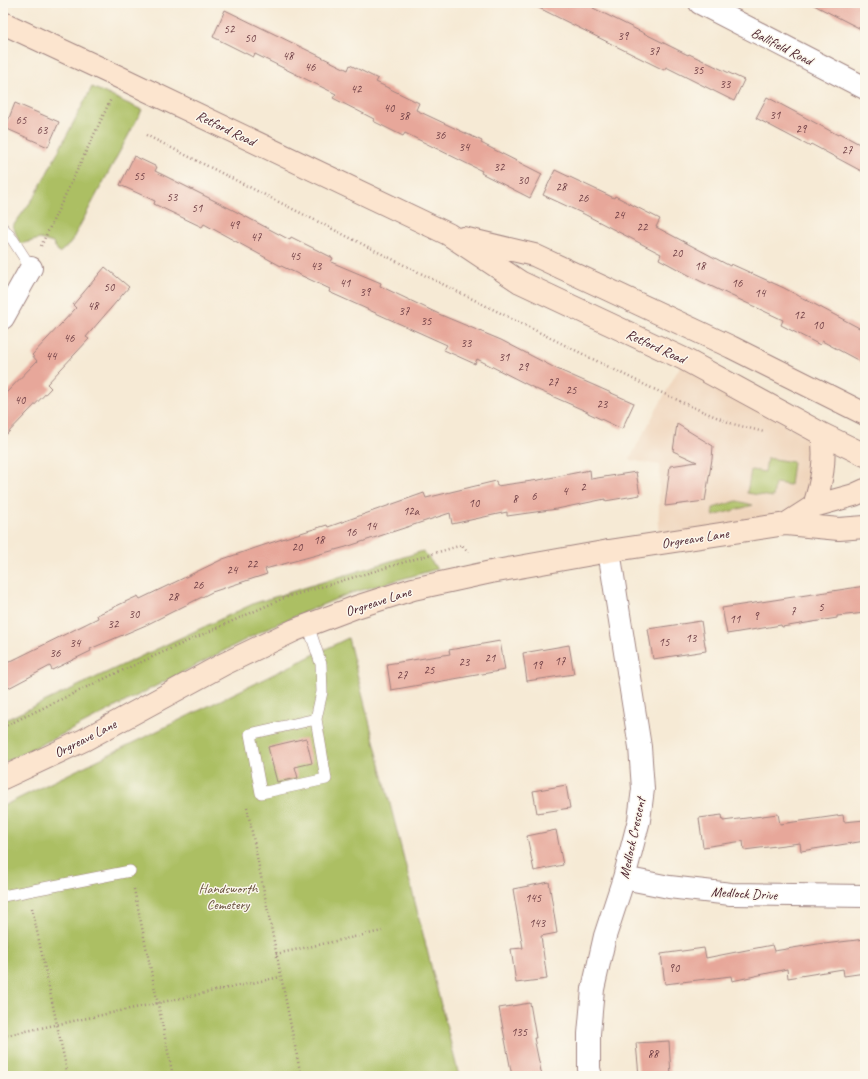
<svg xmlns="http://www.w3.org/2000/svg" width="868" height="1079" font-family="Caveat,sans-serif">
<rect width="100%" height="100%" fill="#fbf7ec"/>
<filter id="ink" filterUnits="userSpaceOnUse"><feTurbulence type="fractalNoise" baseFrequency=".025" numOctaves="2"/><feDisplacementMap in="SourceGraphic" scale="8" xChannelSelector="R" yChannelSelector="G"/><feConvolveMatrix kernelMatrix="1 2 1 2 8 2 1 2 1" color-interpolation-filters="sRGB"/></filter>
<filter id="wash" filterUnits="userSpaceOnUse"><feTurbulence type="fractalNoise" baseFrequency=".012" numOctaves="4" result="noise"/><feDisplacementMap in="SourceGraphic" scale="16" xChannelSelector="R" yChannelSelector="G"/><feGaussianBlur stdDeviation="0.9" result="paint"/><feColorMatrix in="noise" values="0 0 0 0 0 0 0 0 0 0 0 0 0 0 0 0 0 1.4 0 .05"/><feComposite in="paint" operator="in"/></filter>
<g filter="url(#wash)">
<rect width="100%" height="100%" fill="#f6ead5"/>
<path fill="#f0d5bc" d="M684 359 822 434 814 506 658 544 660 465 629 460Z"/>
<path fill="#acbf63" stroke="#7b6f47" d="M92 87 142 110 70 244 59 253 53 243 40 239 20 244 13 226 35 196Z
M767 458 793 462 790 485 775 483 773 497 747 493 751 470 765 472Z
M737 501 753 505 713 516V508Z
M423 551 437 569 348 594 272 626 65 733 3 763V721L255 603Z
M348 638 459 1076H3V806Z"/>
<g id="blocks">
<path fill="#e7a79a" d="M529 3H595L593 8 688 55 689 54 744 80 734 101 666 67 664 70Z
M810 3H865V31L849 23Z
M225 10 348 70 350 65 378 79 376 82 419 103 416 110 482 141 481 143 542 174 530 198 481 173 482 171 405 133 403 136 373 121 374 119 333 98 336 94 255 54 253 57 213 37Z
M767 97 838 135 839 133 865 147V173L811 144 809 146 756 118Z
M15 103 59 122 48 147 5 128Z
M134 156 157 167 155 171 233 210 290 240 291 237 333 258 331 262 381 283 380 286 441 315 501 340 557 369 634 403 622 429 588 413V412L538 390 477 359 475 364 444 350 447 345 329 292 330 289 279 265 204 224 202 227 154 204 155 201 120 185Z
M555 170 614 198 615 196 660 219 656 227 730 266 731 264 784 288 865 331V364L822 341 820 345 781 325 783 320 700 281 659 259 661 254 584 214 543 195Z
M105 267 129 287 86 337 89 339 47 384 51 388 3 438V396L37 361 32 355 76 308 73 305Z
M677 424 713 446 712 459 705 501 665 506 670 466 697 462 673 451Z
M590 470 591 479 636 472 640 495 605 501V499L557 509 507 516V512L452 524 450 513 346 547 265 569 267 574 212 592 146 625 90 649 91 651 52 670 50 666 3 691V665L98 618 97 615 138 596 140 599 223 559 291 536 327 525 328 527 424 493 426 498 496 481 497 486 539 480Z
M865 586V613L837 616V618L782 627 781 625 727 634 722 608Z
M701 621 706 651 653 659 648 629Z
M500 641 505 670 391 690 387 664 450 654 449 650Z
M569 645 574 674 527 681 523 653Z
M306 738 312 763 295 767 298 778 277 782 268 747Z
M566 785 570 808 537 813 533 791Z
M778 814 780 824 843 815 844 822 865 820V841L801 851 800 843 744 850 743 841 703 847 699 818 722 815 723 821Z
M556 830 563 865 534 871 527 836Z
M549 882 557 933 541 936 547 979 516 983 511 949 523 948 513 889Z
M865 939V973L844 976 843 969 788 978 787 969 732 981 731 976 665 984 661 954 704 948 706 958 772 945 774 951 824 943V944Z
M530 1003 536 1038H534L542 1076H512L499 1008Z
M669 1041 671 1076H639L636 1043Z"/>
</g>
</g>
<g filter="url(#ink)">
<use href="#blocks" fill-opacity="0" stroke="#a08480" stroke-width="1"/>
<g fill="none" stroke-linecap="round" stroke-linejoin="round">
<g stroke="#a08480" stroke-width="12">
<path id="service" d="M3 228 13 240 31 268
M308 625 321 664 322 692 316 719 326 779 261 793 250 734 316 719
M3 896 130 871"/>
</g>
<g stroke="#a08480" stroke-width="24">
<path id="minor" d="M700 3 865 88
M3 318 31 268
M624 878 669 887 731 894 865 896
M591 1076 589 1069V1034L593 989 605 936 624 878 639 820 643 789 640 747 609 551"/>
</g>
<g stroke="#a08480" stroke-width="24">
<path id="secondary" d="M3 23 121 78 448 234 520 282 684 359 822 434 865 455
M463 238 534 255 731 347 865 414
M814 506C822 481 826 460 822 434
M786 524 814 506 854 495 865 490
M3 778 84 740 224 664 295 630 356 607 413 589 491 572 609 551 786 524 839 529 865 527"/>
</g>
<path stroke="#a08480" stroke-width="2.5" stroke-dasharray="1 3" stroke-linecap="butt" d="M146 135 382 254 645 385 697 409 733 424 764 432
M41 246 111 99
M3 727 112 675 284 598 462 545 468 552
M247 807 301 1076
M134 889 173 1076
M32 908 68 1076
M276 954 382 931
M3 1036 280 977"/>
<use href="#service" stroke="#fff" stroke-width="11"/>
<use href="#minor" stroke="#fff" stroke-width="22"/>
<use href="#secondary" stroke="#fce5cf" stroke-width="22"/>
</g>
</g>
<g text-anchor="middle" stroke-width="3" stroke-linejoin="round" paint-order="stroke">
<g font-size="12" fill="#714147">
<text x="229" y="33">52</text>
<text x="623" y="40">39</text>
<text x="250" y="42">50</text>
<text x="654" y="55">37</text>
<text x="288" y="60">48</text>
<text x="310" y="71">46</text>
<text x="698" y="74">35</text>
<text x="725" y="88">33</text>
<text x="356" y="93">42</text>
<text x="389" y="112">40</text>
<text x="775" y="119">31</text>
<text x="404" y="120">38</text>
<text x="21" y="124">65</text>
<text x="801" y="133">29</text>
<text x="42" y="134">63</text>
<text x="440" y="139">36</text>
<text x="464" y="151">34</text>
<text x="847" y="154">27</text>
<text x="499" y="171">32</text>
<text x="139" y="180">55</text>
<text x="523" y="184">30</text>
<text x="561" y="191">28</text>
<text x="172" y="201">53</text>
<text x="583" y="202">26</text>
<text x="197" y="212">51</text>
<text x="619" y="219">24</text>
<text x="234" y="229">49</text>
<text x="642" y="231">22</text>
<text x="256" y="241">47</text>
<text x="677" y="257">20</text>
<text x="295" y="260">45</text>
<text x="316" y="270">43</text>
<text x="700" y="270">18</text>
<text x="345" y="287">41</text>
<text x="737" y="287">16</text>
<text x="109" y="291">50</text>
<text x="365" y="296">39</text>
<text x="760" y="297">14</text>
<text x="93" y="310">48</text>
<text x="404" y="315">37</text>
<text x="799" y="319">12</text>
<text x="426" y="325">35</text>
<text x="818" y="329">10</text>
<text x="69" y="342">46</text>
<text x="466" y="347">33</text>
<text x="51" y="360">44</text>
<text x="504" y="361">31</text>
<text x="523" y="371">29</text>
<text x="553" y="386">27</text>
<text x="571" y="394">25</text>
<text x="20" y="404">40</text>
<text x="602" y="408">23</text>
<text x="583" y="491">2</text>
<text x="565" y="495">4</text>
<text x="534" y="500">6</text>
<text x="515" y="503">8</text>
<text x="474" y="507">10</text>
<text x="411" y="515">12a</text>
<text x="371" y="530">14</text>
<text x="351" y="536">16</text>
<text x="319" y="544">18</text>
<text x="297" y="551">20</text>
<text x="252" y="568">22</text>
<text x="232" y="574">24</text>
<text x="198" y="589">26</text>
<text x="173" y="601">28</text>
<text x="821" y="611">5</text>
<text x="793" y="615">7</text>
<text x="134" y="618">30</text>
<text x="756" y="620">9</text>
<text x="735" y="623">11</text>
<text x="113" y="628">32</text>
<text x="691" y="642">13</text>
<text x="664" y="646">15</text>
<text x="75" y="647">34</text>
<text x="55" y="657">36</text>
<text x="490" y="662">21</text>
<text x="560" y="665">17</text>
<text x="464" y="666">23</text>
<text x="537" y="669">19</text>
<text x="429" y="674">25</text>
<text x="402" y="679">27</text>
<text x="533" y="902">145</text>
<text x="537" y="927">143</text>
<text x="674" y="972">90</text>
<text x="519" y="1036">135</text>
<text x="653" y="1058">88</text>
</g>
<g font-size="14" fill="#4a1f2b" stroke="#fbf7ec">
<text transform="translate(782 46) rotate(27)" y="5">Ballifield Road</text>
<text transform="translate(226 128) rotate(26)" y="5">Retford Road</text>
<text transform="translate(656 346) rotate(25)" y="5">Retford Road</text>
<text transform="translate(695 538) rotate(-9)" y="5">Orgreave Lane</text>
<text transform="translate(378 601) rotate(-18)" y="5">Orgreave Lane</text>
<text transform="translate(85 738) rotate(-27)" y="5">Orgreave Lane</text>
<text transform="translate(632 838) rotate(-78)" y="5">Medlock Crescent</text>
<text transform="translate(744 893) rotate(3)" y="5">Medlock Drive</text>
</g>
<g font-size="14" fill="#674f3c" stroke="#fbf7ec">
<text x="228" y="893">Handsworth<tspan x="228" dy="16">Cemetery</tspan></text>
</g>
</g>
<rect width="868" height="1079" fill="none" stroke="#fbf7ec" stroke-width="16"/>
</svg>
